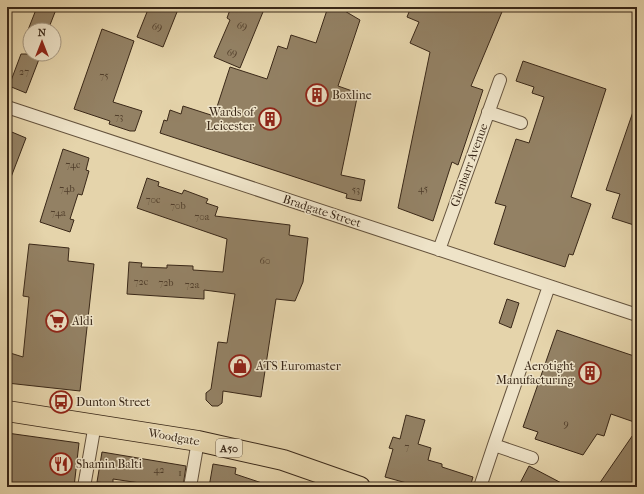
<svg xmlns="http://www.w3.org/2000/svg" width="644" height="494" font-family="'IM FELL French Canon',serif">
<rect width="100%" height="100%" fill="#e5d4ab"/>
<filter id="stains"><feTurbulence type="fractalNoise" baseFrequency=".005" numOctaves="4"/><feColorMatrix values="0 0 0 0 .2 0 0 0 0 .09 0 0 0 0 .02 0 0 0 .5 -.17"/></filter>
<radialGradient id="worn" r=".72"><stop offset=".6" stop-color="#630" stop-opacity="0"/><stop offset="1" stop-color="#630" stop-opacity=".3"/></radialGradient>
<path fill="#938164" stroke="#3a2818" d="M37 7H57L48 30H28Z
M149 7H179L163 47 137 37Z
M231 7H265L240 68 214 57 230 20 227 18Z
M328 7H338L360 20 338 86 358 93 341 175 365 180 361 201 346 198 347 194 160 133 164 120 167 121 170 110 181 114 183 106 214 116 230 67 267 79 278 46 287 49 291 35 316 43Z
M411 7H504L471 86 483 90 458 165 452 162 433 221 398 208 430 52 410 43 419 22 407 17Z
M102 29 134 41 113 102 142 111 135 131H130L109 124 110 121 74 109Z
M21 54H41L26 93 9 86Z
M523 61 606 89 571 197 591 204 573 255 569 254 565 267 494 244 506 206 495 203 516 139 529 143 544 97 532 93 534 87 516 81Z
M635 106H637V226L612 218 620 194 606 190Z
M7 130 26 138 8 185H7Z
M63 149 89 158 86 170 89 171 82 195 78 194 70 219 74 220 70 232 40 222Z
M147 178 159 182 158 186 182 194 184 190 208 199 206 203 218 207 215 216 290 225 289 235 308 238 303 282 295 301 276 299 261 397 223 391 222 403 218 406H212L206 400V393L211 389 218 342 227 343 235 294 204 290V299L127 294 129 262 142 263 141 267 167 268V265L193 266V270L223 272 227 239 137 208Z
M29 244 69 248 68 261 94 264 80 391 7 383V352L23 357 29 297 23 296Z
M507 299 519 303 511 328 499 323Z
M557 330 637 357V423L611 414 604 436 597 434 583 455 535 439 538 432 523 427Z
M406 415 425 420 418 444 431 448 428 460 442 464V467L473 477 470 487H421L385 477 393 449 389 448 393 437 400 439Z
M637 429V487H597Z
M7 433 79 443 74 487H7Z
M102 452 186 466 183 487 169 485V487H140V483L113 479V484L97 482Z
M213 464 236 468 235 474 268 485V487H209Z
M529 466 569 487H518Z"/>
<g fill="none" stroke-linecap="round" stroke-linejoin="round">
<g stroke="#65533d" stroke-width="14">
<path id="minor" d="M7 107 637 315
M488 112 521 123
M439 250 500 80
M494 445 532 458
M84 487 95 424
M190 487 198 441
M480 487 494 445 549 286"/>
</g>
<g stroke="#3a2818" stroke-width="22">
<path id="primary" d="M7 411 198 441 283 460 360 487"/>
</g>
<use href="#minor" stroke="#eee3c8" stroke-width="12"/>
<use href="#primary" stroke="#e5d4ab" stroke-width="20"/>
</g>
<defs>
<g id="building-ring" transform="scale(1.15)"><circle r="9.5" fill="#eee3c8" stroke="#8f2418" stroke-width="1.5"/><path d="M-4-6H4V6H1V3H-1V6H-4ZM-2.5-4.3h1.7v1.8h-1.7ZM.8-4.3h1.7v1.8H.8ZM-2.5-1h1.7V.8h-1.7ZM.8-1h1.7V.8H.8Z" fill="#8f2418"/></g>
<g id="supermarket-ring" transform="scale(1.15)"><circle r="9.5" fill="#eee3c8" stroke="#8f2418" stroke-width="1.5"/><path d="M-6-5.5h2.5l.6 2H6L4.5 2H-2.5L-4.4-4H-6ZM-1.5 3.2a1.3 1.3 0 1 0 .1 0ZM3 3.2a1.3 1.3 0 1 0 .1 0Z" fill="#8f2418"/></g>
<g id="shop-ring" transform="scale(1.15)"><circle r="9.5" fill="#eee3c8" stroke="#8f2418" stroke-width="1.5"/><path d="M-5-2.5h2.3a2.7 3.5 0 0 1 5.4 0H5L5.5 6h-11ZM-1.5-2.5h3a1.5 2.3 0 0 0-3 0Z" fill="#8f2418"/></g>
<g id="bus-ring" transform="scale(1.15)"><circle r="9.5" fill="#eee3c8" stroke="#8f2418" stroke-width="1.5"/><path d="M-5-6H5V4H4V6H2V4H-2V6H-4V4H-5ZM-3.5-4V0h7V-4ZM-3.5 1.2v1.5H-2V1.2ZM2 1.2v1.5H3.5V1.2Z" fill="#8f2418"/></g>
<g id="restaurant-ring" transform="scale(1.15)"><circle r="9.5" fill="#eee3c8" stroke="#8f2418" stroke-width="1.5"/><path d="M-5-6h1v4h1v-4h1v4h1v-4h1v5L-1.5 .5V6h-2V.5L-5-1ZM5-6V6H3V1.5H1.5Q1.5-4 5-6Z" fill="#8f2418"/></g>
</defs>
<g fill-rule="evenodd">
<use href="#building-ring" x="317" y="95"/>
<use href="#building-ring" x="270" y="119"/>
<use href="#supermarket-ring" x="57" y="321"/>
<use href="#shop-ring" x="240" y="366"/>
<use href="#building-ring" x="590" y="373"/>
<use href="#bus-ring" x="61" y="402"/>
<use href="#restaurant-ring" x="61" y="464"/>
</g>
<g text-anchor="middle" stroke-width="3" stroke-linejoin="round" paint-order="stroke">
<g font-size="10" fill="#503e2b">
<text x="242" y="29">69</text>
<text x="157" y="30">69</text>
<text x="232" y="56">69</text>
<text x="24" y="75">27</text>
<text x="104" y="79">75</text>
<text x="119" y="120">73</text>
<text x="73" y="168">74c</text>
<text x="67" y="192">74b</text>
<text x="423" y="192">45</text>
<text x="356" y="193">53</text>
<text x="153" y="203">70c</text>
<text x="178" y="209">70b</text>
<text x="58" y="216">74a</text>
<text x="202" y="220">70a</text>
<text x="265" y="264">60</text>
<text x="141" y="285">72c</text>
<text x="166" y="286">72b</text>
<text x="192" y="288">72a</text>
<text x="566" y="427">9</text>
<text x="407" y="450">7</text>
<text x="159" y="473">42</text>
<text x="180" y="476">1</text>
</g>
<rect fill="#eee3c8" stroke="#70604d" stroke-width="1" x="216" y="439" width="26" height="18" rx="3"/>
<g font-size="11" font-weight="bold" fill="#3a2818">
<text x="229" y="452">A50</text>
</g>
<g font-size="12" fill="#3a2818" stroke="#eee3c8" text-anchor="start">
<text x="332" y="99">Boxline</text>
<text x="254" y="116" text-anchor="end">Wards of<tspan x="254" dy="14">Leicester</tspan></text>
<text x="72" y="325">Aldi</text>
<text x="256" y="370">ATS Euromaster</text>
<text x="574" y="370" text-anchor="end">Aerotight<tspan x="574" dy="14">Manufacturing</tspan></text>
<text x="76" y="406">Dunton Street</text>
<text x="76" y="468">Shamin Balti</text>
</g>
<g font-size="12" fill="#3a2818" stroke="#eee3c8">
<text transform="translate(469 165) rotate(-70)" y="4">Glenbarr Avenue</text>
<text transform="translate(322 211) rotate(18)" y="4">Bradgate Street</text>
<text transform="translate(174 437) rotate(10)" y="4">Woodgate</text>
</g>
</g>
<rect width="644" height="494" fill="none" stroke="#e5d4ab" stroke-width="24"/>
<rect x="8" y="8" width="628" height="478" fill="none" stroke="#3a2818" stroke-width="2"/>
<rect x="12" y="12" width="620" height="470" fill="none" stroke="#3a2818"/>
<g transform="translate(42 42)"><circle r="19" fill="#eee3c8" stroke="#a69882"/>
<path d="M0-3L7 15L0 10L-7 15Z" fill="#8f2418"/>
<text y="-6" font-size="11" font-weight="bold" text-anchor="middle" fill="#3a2818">N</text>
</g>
<rect width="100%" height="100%" filter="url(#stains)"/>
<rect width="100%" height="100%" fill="url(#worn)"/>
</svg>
